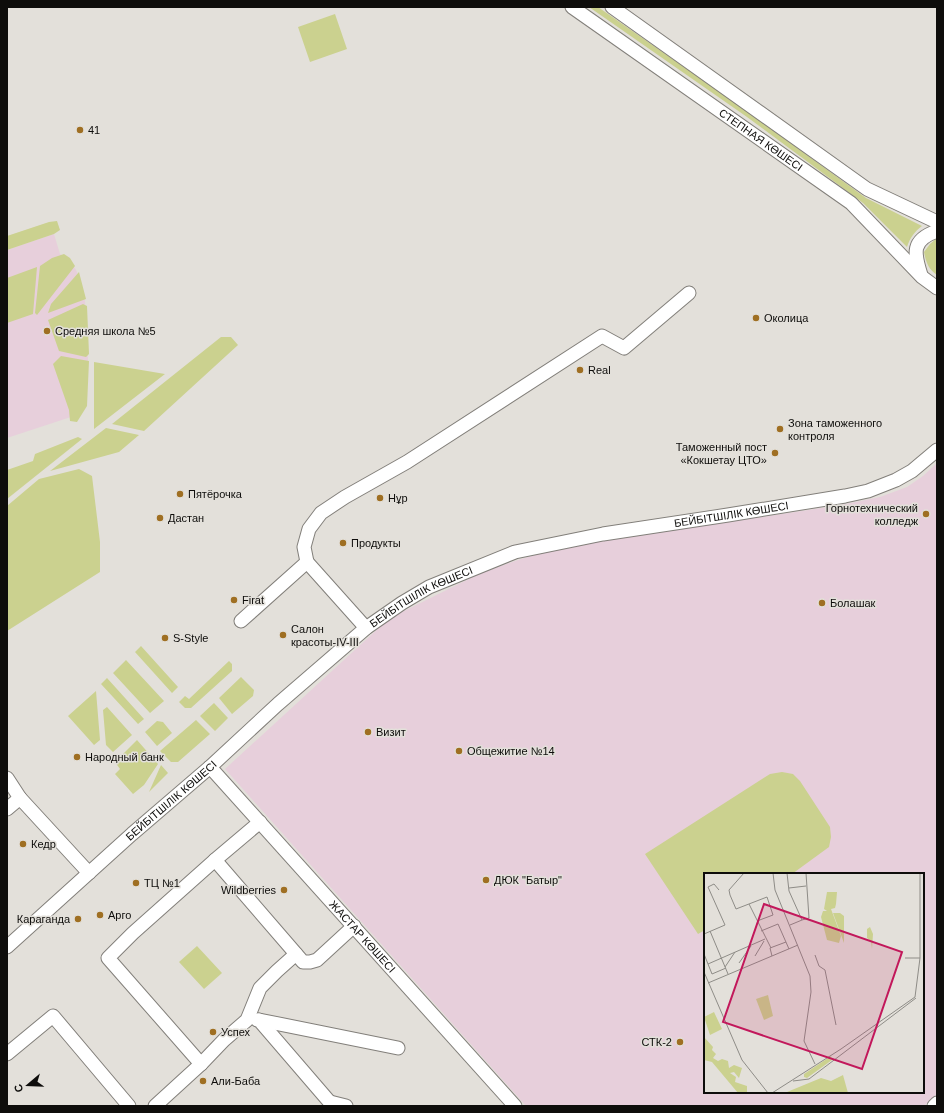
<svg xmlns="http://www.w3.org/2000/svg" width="944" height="1113" font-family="Helvetica,sans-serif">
<rect width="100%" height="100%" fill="#e3e0da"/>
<path fill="#e7cfdb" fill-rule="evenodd" d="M54 234 60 254 69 259 76 270 81 281 85 302 88 359 86 405 80 414 7 438V250Z
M937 463V1094L924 1106H526L225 769 381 626 396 615 479 574 518 560 558 548 841 505 880 497 907 487 923 476ZM705 874H923V1092H705Z"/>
<path fill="#cbd18f" d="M589 7H598L737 104 866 198 922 226C914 232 910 238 907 247L863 203 747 117Z
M335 14 347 49 310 62 298 27Z
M57 221 60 230 54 234 7 250V236L49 222Z
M937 238V275C928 269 926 262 924 252L930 244Z
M64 254 70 258 75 266 37 315 35 313 40 266 52 258Z
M37 267 33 314 7 323V278Z
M79 272 86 299 48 313 51 304Z
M83 304 87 306 89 354 86 357 59 351 48 320Z
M221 337H231L238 345 144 431 112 424Z
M61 356 89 361 87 406 77 422 70 421 69 410 53 364Z
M94 362 165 374 94 429Z
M106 428 139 435 119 452 50 471Z
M78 437 82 439 7 499V470L33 461 35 454Z
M79 469 92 476 100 542V572L7 631V506L39 479Z
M141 646 178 687 172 693 135 652Z
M126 660 164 701 150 713 113 673Z
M229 661 232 664V671L191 708H185L179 702 185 696 189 699Z
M241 677 254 690 253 696 232 714 219 698Z
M107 678 144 719 138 724 101 684Z
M96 691 100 740 94 745 68 716Z
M214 703 228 718 215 731 200 716Z
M107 707 132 735 113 752 106 745 103 710Z
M196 720 210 734 178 762H171L160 751Z
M157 721 163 722 172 733 157 746 145 732Z
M137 740 158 764 144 785 133 794 115 774 120 769 115 762Z
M161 765 168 773 149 792Z
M782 772 793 774 800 781 830 827 831 837 829 847 792 874H705V930L698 934 645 854 770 774Z
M197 946 222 973 204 989 179 962Z"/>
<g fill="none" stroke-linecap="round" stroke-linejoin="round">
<g stroke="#827f7a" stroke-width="15">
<g id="minor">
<path id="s1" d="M572 7 851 203 922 277 937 288"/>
<path d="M612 7 867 189 937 222"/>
<path d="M921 275C914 253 911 240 937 231"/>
<path d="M307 562 366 628"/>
<path d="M241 621 307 562 304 547 309 529 321 513 345 497 407 462 602 336 624 348 689 293"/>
<path id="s2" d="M210 767 515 1106"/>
<path d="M7 778 20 798"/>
<path d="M7 809 20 798 89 873"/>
<path d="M215 860 303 962H310L317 960 354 926"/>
<path id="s3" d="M7 947 132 834 210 767 278 704 366 628 402 603 429 587 515 552 603 534 728 515 845 496 868 491 896 480 912 471 937 450"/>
<path d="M257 1020H259L333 1106"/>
<path d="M259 1020 398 1048"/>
<path d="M7 1054 53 1016 129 1106"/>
<path d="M201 1064 108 958 133 933 215 860 260 822"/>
<path d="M330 1102 346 1106"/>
<path d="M155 1106 201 1064 224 1040 247 1020 260 988 277 971 296 954"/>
<path d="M934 1106 937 1103"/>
</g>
</g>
<use href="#minor" stroke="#fff" stroke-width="13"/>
</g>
<g fill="#9f6f22" stroke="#e3e0da" stroke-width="1.5">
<circle cx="80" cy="130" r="4"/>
<circle cx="756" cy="318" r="4"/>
<circle cx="47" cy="331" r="4"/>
<circle cx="580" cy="370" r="4"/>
<circle cx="780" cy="429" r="4"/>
<circle cx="775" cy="453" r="4"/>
<circle cx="180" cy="494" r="4"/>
<circle cx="380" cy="498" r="4"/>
<circle cx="926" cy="514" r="4"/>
<circle cx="160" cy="518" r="4"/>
<circle cx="343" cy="543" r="4"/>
<circle cx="234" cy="600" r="4"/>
<circle cx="822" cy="603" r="4"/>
<circle cx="283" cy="635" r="4"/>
<circle cx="165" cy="638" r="4"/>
<circle cx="368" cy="732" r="4"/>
<circle cx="459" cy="751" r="4"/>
<circle cx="77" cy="757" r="4"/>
<circle cx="23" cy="844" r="4"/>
<circle cx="486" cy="880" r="4"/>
<circle cx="136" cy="883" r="4"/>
<circle cx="284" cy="890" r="4"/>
<circle cx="100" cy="915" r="4"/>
<circle cx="78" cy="919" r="4"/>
<circle cx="213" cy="1032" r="4"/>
<circle cx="680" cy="1042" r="4"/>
<circle cx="203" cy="1081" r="4"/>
</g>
<g text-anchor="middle" stroke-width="3" stroke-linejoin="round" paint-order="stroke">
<g font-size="11" fill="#0e0d0b" stroke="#e3e0da" text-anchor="start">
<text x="88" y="134">41</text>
<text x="764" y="322">Околица</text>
<text x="55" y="335">Средняя школа №5</text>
<text x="588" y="374">Real</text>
<text x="788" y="427">Зона таможенного<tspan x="788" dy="13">контроля</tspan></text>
<text x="767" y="451" text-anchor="end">Таможенный пост<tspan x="767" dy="13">«Кокшетау ЦТО»</tspan></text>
<text x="188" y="498">Пятёрочка</text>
<text x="388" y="502">Нұр</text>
<text x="918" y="512" text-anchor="end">Горнотехнический<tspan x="918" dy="13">колледж</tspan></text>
<text x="168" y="522">Дастан</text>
<text x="351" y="547">Продукты</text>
<text x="242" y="604">Firat</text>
<text x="830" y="607">Болашак</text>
<text x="291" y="633">Салон<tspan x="291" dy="13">красоты-IV-III</tspan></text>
<text x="173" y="642">S-Style</text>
<text x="376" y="736">Визит</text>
<text x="467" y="755">Общежитие №14</text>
<text x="85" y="761">Народный банк</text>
<text x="31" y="848">Кедр</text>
<text x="494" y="884">ДЮК "Батыр"</text>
<text x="144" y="887">ТЦ №1</text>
<text x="276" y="894" text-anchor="end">Wildberries</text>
<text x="108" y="919">Арго</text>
<text x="70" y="923" text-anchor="end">Караганда</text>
<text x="221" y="1036">Успех</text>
<text x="672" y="1046" text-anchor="end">СТК-2</text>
<text x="211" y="1085">Али-Баба</text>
</g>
<g font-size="11" fill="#0e0d0b" stroke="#e3e0da">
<text dy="4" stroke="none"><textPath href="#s1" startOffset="231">СТЕПНАЯ КӨШЕСІ</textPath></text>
<text dy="4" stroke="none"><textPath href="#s3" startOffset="868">БЕЙБІТШІЛІК КӨШЕСІ</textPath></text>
<text dy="4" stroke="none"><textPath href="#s3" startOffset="544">БЕЙБІТШІЛІК КӨШЕСІ</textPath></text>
<text dy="4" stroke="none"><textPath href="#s3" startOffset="220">БЕЙБІТШІЛІК КӨШЕСІ</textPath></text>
<text dy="4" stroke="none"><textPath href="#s2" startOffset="228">ЖАСТАР КӨШЕСІ</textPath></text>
</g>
</g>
<g transform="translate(704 873)">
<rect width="220" height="220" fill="#e3e0da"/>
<path d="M123 19H133L132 31 131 35 127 36 137 63 135 70 123 67 117 44 119 38H123L120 36ZM129 40H136L140 43V70ZM166 54 169 61 168 76 167 68 163 65V56ZM64 122 69 143 60 147 52 126ZM10 139 18 156 6 162 0 144ZM0 164 9 174 8 177 12 181 9 185 14 188 18 186 24 188 25 195 30 192 38 195 35 205 30 199 26 200 32 204 31 209 43 213V220H34L8 189 0 187ZM127 183 128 187 103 205 100 204V201ZM139 202 144 220 83 219 117 205 127 208Z" fill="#cbd18f"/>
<path fill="none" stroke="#8e8c87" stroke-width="1" d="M40 0 25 17 26 22 32 36 63 24 69 42 53 48M69 0 71 17 106 103 107 119 100 168 111 191M83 0 85 18 98 47 86 52M85 15 102 13M45 31 67 75M98 47 105 45 102 0M6 58 24 101M57 58 74 51 85 76M0 61 21 52 4 14 10 11 15 17M0 81 8 101 22 95M111 82 115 93 121 97 132 152M51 83 60 68M68 83 66 75 82 69M201 85H216M35 90 47 73M4 91 61 66M21 94 31 79M0 99 38 187 64 220M4 110 94 72M211 124 216 85V0M89 208 105 206 212 125M68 220 137 176 211 124"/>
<path fill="#c2185b" fill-opacity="0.15" stroke="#c2185b" stroke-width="2" d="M60 31 198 79 158 196 19 149Z"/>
<rect width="220" height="220" fill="none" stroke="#0e0d0b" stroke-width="2"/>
</g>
<rect width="944" height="1113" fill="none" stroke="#0e0d0b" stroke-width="16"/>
<g transform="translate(28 1085) rotate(251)" stroke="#e3e0da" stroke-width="3" paint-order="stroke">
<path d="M0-3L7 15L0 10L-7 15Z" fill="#0e0d0b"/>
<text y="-6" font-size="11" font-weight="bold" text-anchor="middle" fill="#0e0d0b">С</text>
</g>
</svg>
